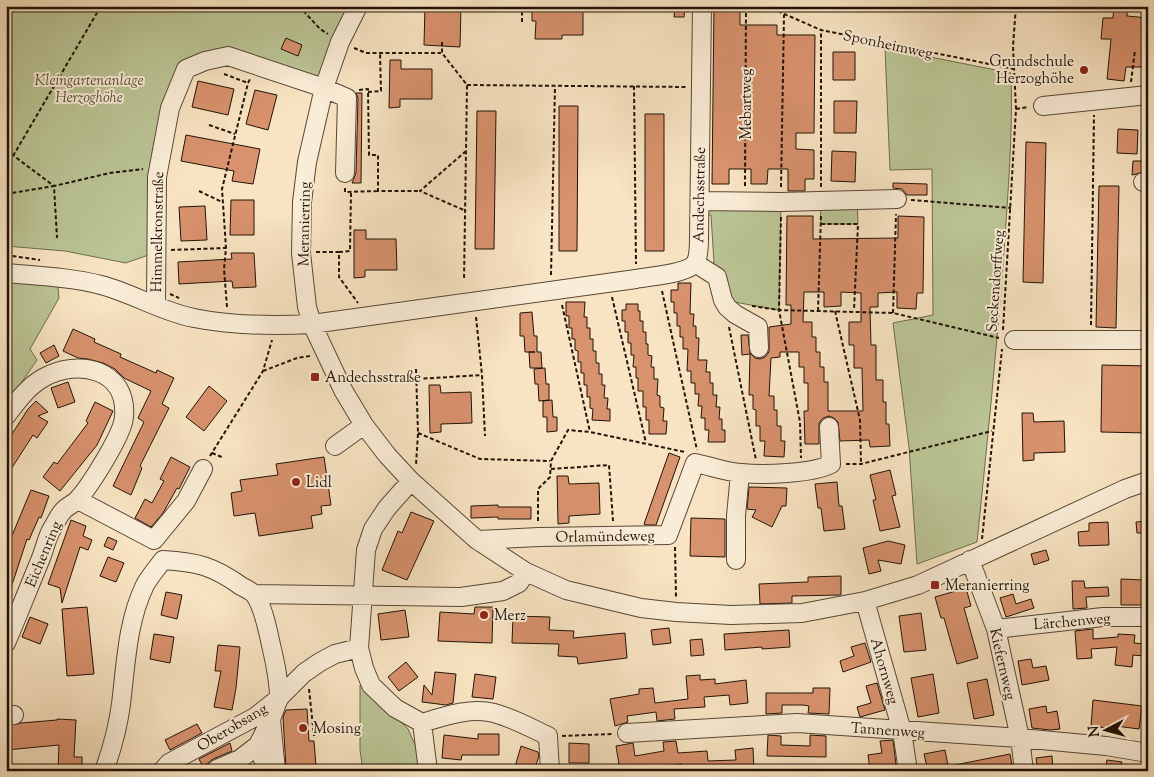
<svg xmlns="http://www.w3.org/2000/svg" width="1154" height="777" font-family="'Sorts Mill Goudy',serif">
<rect width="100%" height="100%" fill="#f8e4c2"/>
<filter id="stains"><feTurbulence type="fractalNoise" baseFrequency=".004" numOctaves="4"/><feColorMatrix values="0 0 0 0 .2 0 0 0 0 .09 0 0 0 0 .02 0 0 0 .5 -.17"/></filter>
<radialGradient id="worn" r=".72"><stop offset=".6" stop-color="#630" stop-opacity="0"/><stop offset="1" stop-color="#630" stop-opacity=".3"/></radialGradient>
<path fill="#bbc595" stroke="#6e6c4e" d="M6 6H358L324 88 228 56 186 69 170 108 157 252 126 263 65 251 6 246Z
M885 48 1011 73C1013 132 1008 192 1004 251 997 348 987 445 977 542L917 564 909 447 893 323 933 315 932 169 890 170Z
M857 199 858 224H821L820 200Z
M700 201 781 202 779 310 723 300 710 264 714 263 711 215H700Z
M57 277 59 298 30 349 37 360 6 405V281Z
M364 683 408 729 420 756 422 771H363L360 750V685Z"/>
<path fill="#d8926d" stroke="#211307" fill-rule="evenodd" d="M425 6H461L460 47 424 45Z
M532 6H583V35H562V39H535L536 21H532Z
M675 6H685L684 17H674Z
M714 6H740V25H777V35H815L814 133H796V149L814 150V179H805V191H788V169H768L767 184H751V169H729V184H712Z
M1114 6H1128L1127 16 1148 18V67H1126L1124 81 1107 79 1111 39H1101L1103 18H1113Z
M286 38 302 45 298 56 281 49Z
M833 52H855V80H833Z
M390 60H401V69H432V99H400V107L389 108Z
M198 81 234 89 228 115 192 107Z
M255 90 277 95 268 130 246 124Z
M356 93H362L361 183H352L356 173 358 98Z
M834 101H857L856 133H834Z
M559 106H578L577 251H559Z
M477 111H496L494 249H475Z
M645 114H664V251H645Z
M1118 129 1138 130 1137 154 1117 153Z
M186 135 260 149 253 184 232 181 234 171 181 161Z
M1026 142 1046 143 1043 283 1023 282Z
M832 151 856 152 855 182 831 181Z
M1133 161H1148V171L1132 175Z
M893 183 927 184V195H907L902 189 893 188Z
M1099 186H1119L1116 328 1096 327Z
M231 200H254V235H230Z
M205 206 207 240 181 241 179 207Z
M787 216H813V239L898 238V216L924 217 923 293H917L916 309 897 308V292L878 293V307H870L871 345H876V380H883V402H886V424H889L890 446 870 447 869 440 840 441 838 422 834 418 829 416 823 418 819 423V444H805L804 411H808V383H804V367H799V352H780V357L771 358 769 396H774V410H777V426H781V441H785L784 457 764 456 765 441H760V426H756V410L753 409V395H749L750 354 742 355 741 335H748L750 353 755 358 760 359 765 357 769 352V327L791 324V305H786ZM804 292H824V307L841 306V292L861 293V322H849V345H854V368H862L863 411H828V382H824V367H820V352H816V337H812V322H803Z
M354 230H366V239H396L397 270H365V277L354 278Z
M231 253H254L256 287 233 288 232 281 179 284 178 262 232 259Z
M678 283H691L690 314H694L693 326H696V338H699L698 360H707L706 372H710V383H713V395H717L716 407H720L719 419H722V430H725V442H708L709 430H705V418H701L702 406H698L699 394H695V383H691V371H687L688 349H683V337H680V326H677V313H674V302H671V290H678Z
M566 302H585L584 317H587V328H590V339H593V351H596V363H599V374H602V385H605L604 398H608L607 409H610V421L592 420 593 409 590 408V397H587V385H584V373H581V362H578V351L575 350V339H572V328H569V316H566Z
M626 304H638V311H640V321H643V332H646V344H648V355L652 356 651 367H654V379H658L657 395 660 396V407L664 408 663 421H667L666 434H649V420H646V407H643V391H638V378H636V367H633L634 355H631V343H628V332H625V321H622V310H626Z
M532 312 534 336H537V352H541L542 368H530L529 352H535H525L524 336H520V313Z
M73 329 95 339 94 342 121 354 120 357 156 373 157 370 174 378 162 404 169 408 140 466 142 468 131 495 113 486 144 422 138 418 151 391 124 378 115 369 103 363 88 359 78 358 63 351Z
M54 345 59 356 46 363 40 353Z
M1102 365 1148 366V433L1101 432Z
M545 368 546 384H549V400L539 401 538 384H535L534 369Z
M68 382 75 402 58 408 51 388Z
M429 385H440L441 393 471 392 472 423 441 424V432L430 433Z
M209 386 227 401 204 431 186 417Z
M552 400 553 417H557V431L547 432V417H543V401Z
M36 401 48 412 38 416 48 422 37 438 33 435 6 477V439L10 433 12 434 28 409Z
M95 402 113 411 97 445 60 491 43 477 54 462 57 464 88 423 86 421Z
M1022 413H1033L1034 422 1064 421 1065 452 1034 453V460L1023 461Z
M669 453 680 457 656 525H647L644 524Z
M171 457 190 467 179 489 177 488 163 513 151 527 135 518 145 499 152 503 164 481 160 479Z
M324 457 331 505 321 506 322 514 311 516 313 528 259 536 255 513 234 516 231 493 242 491 240 480 278 475 276 464Z
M890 470 896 495 892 496 900 527 880 531 873 500H876L870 475Z
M557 476H568L569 484 599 483 600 514 569 516V523L558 524Z
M837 482 839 506H842L845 529 824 531 821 508H818L815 484Z
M749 487 787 488 786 506H782L772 527 752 517 756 510 747 509Z
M31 490 49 496 41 518 39 517 29 540 27 539 8 597 6 596V550Z
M498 505V507H531V519H498V517L471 518V506Z
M411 512 434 521 407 580 382 570 398 531 402 533Z
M691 518 725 519V557L690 556Z
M71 520 86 526 83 536 92 540 88 550 80 547 62 603 60 588 48 584Z
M1148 521V533H1137L1136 522Z
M1108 522 1109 545 1079 546 1078 532 1089 531V523Z
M108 537 117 541 113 550 104 546Z
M888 541 905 545 901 564 878 560 881 571 869 574 863 548Z
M1046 550 1049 560 1034 565 1031 554Z
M108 557 124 563 116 582 100 576Z
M841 576V595L792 596V603L760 604 759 584 808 582V577Z
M1121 579 1144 580V605H1121Z
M1072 581H1084L1085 588 1108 587 1109 596 1086 597 1087 608 1073 609Z
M966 588 971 606 964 608 978 658 957 664 944 618H941L935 597Z
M166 592 182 595 177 619 161 615Z
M1013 594 1016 604 1031 599 1034 608 1006 617 1000 598Z
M87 607 94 674 67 676 62 609Z
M475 607H493L492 643 438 641 440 612 474 614Z
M405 610 409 637 381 640 378 614Z
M921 613 926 650 904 652 899 616Z
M513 616 550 617 549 630 574 631 573 638 625 633 627 658 578 664 577 657 558 656 559 644 512 643Z
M30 617 48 624 40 644 22 637Z
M669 628 671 643 653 645 651 630Z
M1093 629V639L1118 637V634L1135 635 1134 643 1145 644 1144 656 1133 655 1132 667 1115 665 1117 647 1091 649 1092 658 1077 659 1075 631Z
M789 630 790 647 762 649V647L725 650 724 634Z
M154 634 174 637 170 663 150 659Z
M702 639 704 655 691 656 690 640Z
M865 643 871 662 843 672 840 661 854 656 851 647Z
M218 645 240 647 236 688 232 710 214 707 221 671H215Z
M1031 659 1033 668 1046 666 1049 680 1022 685 1018 661Z
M406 662 418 677 399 691 388 677Z
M435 672 456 674 453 703 446 705 422 702 424 685 432 695Z
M475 674 496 677 493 699 472 697Z
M933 674 939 713 918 717 911 678Z
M700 675V680L715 679V684L746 680 748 703 730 705 729 695 704 697 705 707 674 709 675 719 657 721 656 712 627 716 628 722 615 726 610 699 639 694V689L653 688 655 703 688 699 686 676Z
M987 679 994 715 974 719 967 683Z
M877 683 885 710 860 717 857 707 871 703 866 686Z
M813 688H830L829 714 808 713 809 706 803 705H782V713L766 714V693H813Z
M1093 700 1142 706 1139 729 1108 725V728L1091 726Z
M1046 706 1047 713 1057 711 1060 729 1050 730 1032 728 1029 709Z
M307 709 309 741H314L316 766 286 768 283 717 286 710Z
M57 719 76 720 74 757H82V771H58L59 745 6 750V726L21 723 57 720Z
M197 724 202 733 170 750 165 740Z
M478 734H499V755H462L461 760 442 758 444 735 478 739Z
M768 735 781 736V745L810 746V735L826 736V757L767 756Z
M893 740 896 765 870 769 868 755 882 753 880 741Z
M676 741 678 753 707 751 708 761 736 760 735 750 753 748 754 771H682V764L640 771H620L616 746 633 743 635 756 664 751 663 742Z
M230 743 232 751 213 759 203 767 199 759Z
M569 743 589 744V763H569Z
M521 746 538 752 539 756 534 771H527L515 767Z
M945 750 949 771H928L924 754Z
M1010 754 1013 771H950V766Z
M1052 756 1053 771H1038L1036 758Z
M1107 760 1122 762 1120 771H1105Z"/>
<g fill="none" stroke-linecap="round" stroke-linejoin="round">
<g stroke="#574736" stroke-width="20">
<path id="minor" d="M358 6 340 42 324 88 307 162 302 202 301 253 307 307 312 324 343 390 364 425 387 455 411 481 477 540 526 572 566 590 641 608 676 612 731 615 802 613 865 601 918 585 1125 489 1148 481
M1043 106 1148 95
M1143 182H1148
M700 201 781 202 897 199
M695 263 717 277 723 300 727 307 735 314 758 327 759 348
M6 273C38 276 70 277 101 285 132 293 162 312 194 318 233 326 272 326 312 324L636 279C650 276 689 274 696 262 699 255 699 245 699 238L702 6
M156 305 157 177 170 108 186 69 205 61 228 56 324 88 347 98 345 173
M1014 340H1148
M6 416C17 402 27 387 43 378 78 358 128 369 124 417 123 434 90 486 78 499 74 504 67 506 63 511 59 515 56 522 53 527 47 536 45 548 41 558 29 587 18 615 6 643
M335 446 364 425
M411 481 387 508 373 529 366 550 359 648 364 668 371 685 395 708 422 723
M78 500 154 540
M154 540 186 501 203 469
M477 540 539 537 668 535 695 463C710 466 726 472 741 473 763 475 812 474 831 464L829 427
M736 560V516L740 473
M970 560 996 629 1020 738 1024 771
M254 594 461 597 503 591 519 583 526 572
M865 601 902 731 908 771
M996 629 1103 617H1148
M6 716 14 715
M271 720 276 771
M627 733 797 723 1020 738 1106 746 1148 753
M104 771C112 749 118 727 121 704 126 664 127 622 145 585 150 576 157 568 163 560 197 562 213 566 241 586 245 588 251 591 254 594 263 605 268 631 271 645 275 662 279 679 279 698L255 717 169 763 162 771
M218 771 217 769 240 759 258 745
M267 771 258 745 271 719 279 698 304 673 320 662 335 654 359 648
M428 771 422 723C445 716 471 707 494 713 513 718 531 728 548 736L550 771"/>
</g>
<path stroke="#211307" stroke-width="2" stroke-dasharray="4 2.5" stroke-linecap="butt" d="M299 6 320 29 328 34
M766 6 821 30 1014 69
M154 11 158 6
M522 22V6
M442 42V53L467 85 464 280
M354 48 366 53H441
M224 74 248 83
M1131 82 1135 50
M467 85 687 87
M634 86 636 264
M359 90 368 89 369 155H378V191H420
M368 92 381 91 380 53
M1016 109 1028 107
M209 125 235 134
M6 150 54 186 110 173 143 169
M466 151 420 191 466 211
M13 156 101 6
M745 186 746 6
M781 187 784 15
M821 187V30
M345 188V192L378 191
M199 191 222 202
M6 194 54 186 57 238
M911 200 1011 208
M781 217 779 310 800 422 801 458
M821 224H858L854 310
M171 250 226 248
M316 252H339V277L358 303
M339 252 350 251 351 192
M6 255 40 260
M551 275 555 86
M662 291 697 450
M170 294 179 298
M612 297 646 443
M562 305 590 432
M752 306 779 310 893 313 999 338
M227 307 224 269 226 248 222 189 248 83 250 79
M818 311 821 215
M835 311 860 420 861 464
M893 313 896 214
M476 317 482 375 485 436
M1091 325 1094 115
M729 327 756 460
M1003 330 1016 109 1013 46 1016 6
M416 369 418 433 416 465
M263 371 297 358 310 356
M417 379 482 375
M418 433 480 459 550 461
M212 453 224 458
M210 456 263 371 272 340
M846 464H861L992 431
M551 469 609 465 613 521
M538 521V489L550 477 551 461 568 430 590 432 685 452
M982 539 1002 349
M675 547 676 597
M309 689 314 736
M562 736 612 734"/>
<use href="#minor" stroke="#faedd7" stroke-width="18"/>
</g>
<g fill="#8f2418" stroke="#faedd7" stroke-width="2">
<circle cx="1084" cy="70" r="5"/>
<rect x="310" y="372" width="10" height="10" rx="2.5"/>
<circle cx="296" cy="482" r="5"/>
<rect x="930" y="580" width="10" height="10" rx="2.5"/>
<circle cx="484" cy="615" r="5"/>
<circle cx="303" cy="728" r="5"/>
</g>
<g text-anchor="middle" stroke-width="4" stroke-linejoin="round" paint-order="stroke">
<g font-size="15" fill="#211307" stroke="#faedd7">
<text transform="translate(888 44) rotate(12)" y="5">Sponheimweg</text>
<text transform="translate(746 104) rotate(-90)" y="5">Mebartweg</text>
<text transform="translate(699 195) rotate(-89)" y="5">Andechsstraße</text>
<text transform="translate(304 224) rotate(-89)" y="5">Meranierring</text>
<text transform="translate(157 232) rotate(-89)" y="5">Himmelkronstraße</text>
<text transform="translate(995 281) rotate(-86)" y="5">Seckendorffweg</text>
<text transform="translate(605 536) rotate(-1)" y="5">Orlamündeweg</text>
<text transform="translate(43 554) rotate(-67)" y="5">Eichenring</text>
<text transform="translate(1072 621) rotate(-5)" y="5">Lärchenweg</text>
<text transform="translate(1003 664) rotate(77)" y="5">Kiefernweg</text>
<text transform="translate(885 671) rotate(74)" y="5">Ahornweg</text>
<text transform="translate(232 727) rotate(-31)" y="5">Oberobsang</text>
<text transform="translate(888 730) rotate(4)" y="5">Tannenweg</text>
</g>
<g font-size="15" fill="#211307" stroke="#faedd7" text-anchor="start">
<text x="1074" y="66" text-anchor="end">Grundschule<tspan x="1074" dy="17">Herzoghöhe</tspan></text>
<text x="325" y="382">Andechsstraße</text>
<text x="306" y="487">Lidl</text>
<text x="945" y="590">Meranierring</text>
<text x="494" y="620">Merz</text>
<text x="313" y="733">Mosing</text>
</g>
<g font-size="15" font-style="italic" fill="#575139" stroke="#faedd7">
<text x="89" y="85">Kleingartenanlage<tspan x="89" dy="17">Herzoghöhe</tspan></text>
</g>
</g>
<rect width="1154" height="777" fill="none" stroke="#f8e4c2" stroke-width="25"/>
<rect x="8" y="8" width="1139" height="762" fill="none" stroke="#211307" stroke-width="2.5"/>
<rect x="12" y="12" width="1129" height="752" fill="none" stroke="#211307"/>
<g transform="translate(1106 730) rotate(264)" stroke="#faedd7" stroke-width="4" paint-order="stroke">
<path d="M0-4L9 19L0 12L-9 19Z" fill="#211307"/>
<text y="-8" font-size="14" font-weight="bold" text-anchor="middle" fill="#211307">N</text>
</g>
<rect width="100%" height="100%" filter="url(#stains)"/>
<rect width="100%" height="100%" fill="url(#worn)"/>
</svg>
